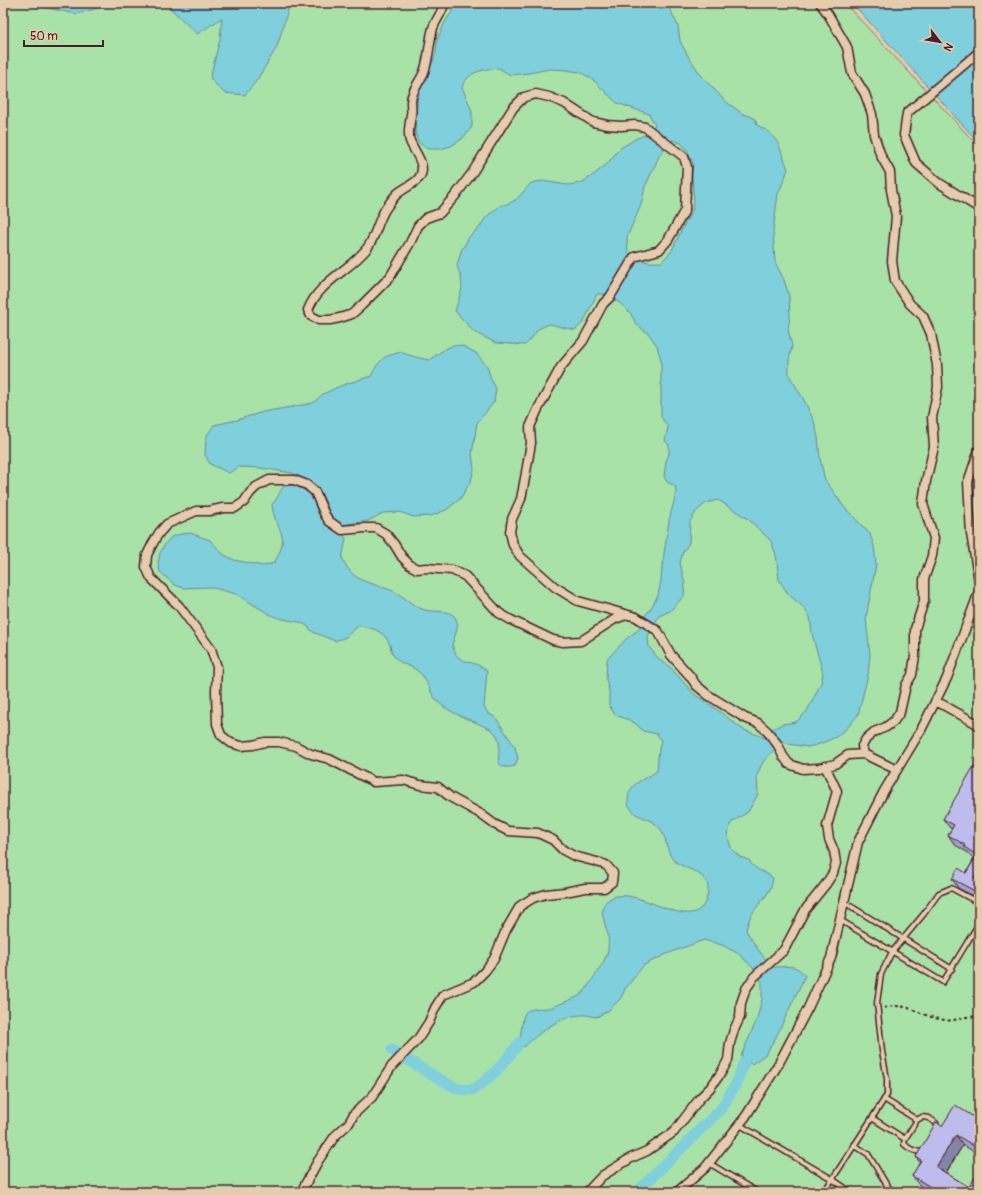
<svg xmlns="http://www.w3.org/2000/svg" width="982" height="1195" font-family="Pangolin,sans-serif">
<rect width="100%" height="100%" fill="#e4ccad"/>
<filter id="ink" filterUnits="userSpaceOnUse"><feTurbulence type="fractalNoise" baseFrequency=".025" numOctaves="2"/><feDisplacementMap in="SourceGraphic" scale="8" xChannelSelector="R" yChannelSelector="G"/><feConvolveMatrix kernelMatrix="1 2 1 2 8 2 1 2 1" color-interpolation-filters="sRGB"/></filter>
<g filter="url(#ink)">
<path fill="#a9e2a7" stroke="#7a8069" d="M3 3H841L851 10 979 147V1192H3Z"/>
<path fill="#80cfdd" stroke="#6a8996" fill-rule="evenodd" d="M22 3H115L77 14Z
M163 3H290L277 47 257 80 245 95 224 93 210 78 220 39 222 18 197 34 168 6Z
M458 3H665L671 11 678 26 680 41 688 56 701 75 725 101 743 114 750 116 755 119 757 125 769 132 778 143 788 169 784 180 778 194 773 231 775 262 784 280 789 296 790 316 788 330 792 346 789 360V375L804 400 814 421 818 437 820 458 825 480 845 508 870 534 874 546 876 564 866 618 870 655 868 675 858 715 847 728 836 737 820 744 808 747 789 744 777 740 771 730 782 724 796 722 807 711 821 683 823 673 812 634 810 617 802 606 789 595 779 580 776 555 771 541 748 519 718 500 706 503 696 512 690 521 689 543 683 552 680 563 685 584 684 596 670 611 659 616 648 636 649 647 658 658 670 667 694 694 716 709 744 730 766 738 776 748 763 762 757 775 758 794 748 812 731 823 729 828 728 838 732 850 740 857 749 860C754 871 764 870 773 878 772 896 755 904 749 920 748 923 747 927 746 930 754 944 762 956 773 967 788 967 796 963 805 976L776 1037 766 1054 752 1064 744 1062 741 1056 757 1019 762 999V982L753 968 739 954 722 945 704 940 669 953 644 965 625 989 621 998 609 1010 597 1017C593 1017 589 1015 585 1015 562 1014 540 1032 524 1047L519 1043C521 1036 522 1017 525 1013 530 1007 540 1009 548 1008 553 1007 573 999 579 996 584 993 589 985 592 980 598 971 605 961 608 951 608 947 609 940 608 936 606 923 595 906 611 898 635 885 685 929 702 907 707 901 707 897 708 890 709 870 680 870 672 858 665 848 667 834 657 825 651 820 643 818 636 814 632 811 628 806 628 802 628 782 643 781 657 771 658 761 658 750 661 740L657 734 643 731 636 724 629 720 615 715 609 705V691L606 679 607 659 627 638 638 630 644 617 651 608 658 595 661 581 662 567 669 520 676 494 675 486 667 482 664 477 666 461 669 454V445L665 441 668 427 661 417V360L657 346 649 334 636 324 631 314 621 304 605 294H597L583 323 575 330 549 324 538 329 532 338 525 345 496 343 474 332 455 311 462 288 461 277 457 266 461 251 469 237 480 227 486 217 500 206 510 203 517 199 531 183 542 181 568 185 581 183 592 176 607 164 619 149 635 139 647 134 655 125 649 114 617 103 592 79 580 72 566 70 550 69 529 73 510 75 499 68C483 70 469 70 462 87L472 111V127L462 139 451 146 440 149H427L418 142 415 132 418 95 436 54 437 40 445 22ZM672 140 681 143 687 150 693 163 692 178 694 201 692 211 685 223 671 252 661 262C646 263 641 261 628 253L627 237 641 205 645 187 660 154Z
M852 3H970L979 15V143Z
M453 345 463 346 476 353 487 366 491 379 496 389 494 402 477 423 472 454 474 469 471 481 460 499 446 510 431 516 414 517 399 512 383 513 368 521 341 525 333 519 321 492 307 480 292 473 261 468 239 467 229 473 210 464 205 455 206 437 214 425 237 420 263 412 313 403 323 394 340 386 371 376 377 365 385 357 400 352 415 357 429 360 442 351Z
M294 485 302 489 312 495 318 514 326 524 343 534 346 539 342 558C353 580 361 580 382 587 387 589 392 590 397 593 407 599 414 607 425 610 435 613 451 608 456 619 460 627 454 637 452 645 454 649 455 654 458 657 467 664 478 662 487 671L484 707 488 713 496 718 515 747 518 758 515 766C487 773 505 748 497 736 493 728 484 727 477 723 463 717 448 712 437 701 429 692 428 680 419 672 412 665 401 666 394 656 391 653 391 649 390 645 385 631 371 627 358 626L346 637 335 641 313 632 306 625 299 622 278 618 269 614 236 594 210 587 184 588 175 585 160 572 158 563 160 553 165 544 171 537 181 534 190 533 210 540 223 554 234 560 263 566 274 563C293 531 274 532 272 504 278 499 279 492 284 486Z"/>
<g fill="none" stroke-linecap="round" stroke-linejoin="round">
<path stroke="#80cfdd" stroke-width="11" d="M392 1050 434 1076 458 1089 473 1090C494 1075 504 1064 519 1043
M637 1192 721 1109 736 1084 744 1062"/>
<g stroke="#4a1f2b" stroke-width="7">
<path id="lane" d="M844 902 952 969
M840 920 943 982 979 923
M884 1099 917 1120 922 1117 929 1118 936 1123 937 1127
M872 1118 905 1139 904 1144C910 1150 915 1152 923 1152
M740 1125 832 1179 848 1190 849 1192
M905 1139 917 1120
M854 1145 868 1154 888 1187 895 1192
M709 1163 757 1192
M824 1192 887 1095V1079L882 1051 877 1003 881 974 892 952 923 915 939 893 951 888 979 903"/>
</g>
<g stroke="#4a1f2b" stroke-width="11">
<path id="street" d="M444 3C443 12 436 19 433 28 429 42 429 59 424 72 420 82 411 91 411 102 411 107 412 110 411 115 410 124 407 133 410 141 414 152 428 166 419 178 413 185 404 188 397 194 393 198 389 204 386 208 378 220 376 235 368 247 351 270 319 281 308 310L311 316 319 320H330L340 318 352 314 362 305 390 277 410 243 418 226 426 218 440 213 455 196 472 173 513 108 524 97 536 94 549 97 564 103 593 122 607 125 621 126 635 125 645 127 684 157 687 167 685 210 668 240 659 250 634 257 610 297 603 304 583 341 561 367 538 409 530 427 531 443 525 478 521 499 512 519 510 532 513 545 520 556 555 587 578 601 636 617 658 631 671 655 690 676 696 685 708 695 745 718 758 723 767 731 778 745 783 756 789 764 803 769 819 768 835 764 848 755 864 754
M820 3 828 14 847 47 852 73 865 94 872 114 874 135 881 156 890 172 891 190 896 216 892 261 895 281 910 304 923 316 931 334 937 365 938 387 932 418 934 447 926 481 923 504 934 538 932 556 924 579V601L915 629V656L912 675 906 685 900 712 894 721 886 727 874 732 866 739 862 746 864 754 897 770
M979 52 907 113 904 135 916 163 939 183 979 208
M979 450 968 482 971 534 979 581
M936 701 979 725
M301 1192 318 1161 335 1136 349 1123 354 1114 372 1097 392 1066 418 1039 429 1022 435 1008 443 995 474 982 485 971 494 959 506 930 520 906 533 898 546 894 565 892 585 888H604L612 882 613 873 606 865 597 862 574 856 563 850 553 840 538 833 508 831 494 824 479 813 450 797 438 787 420 785 403 780 374 782 329 759 311 754 296 746 279 742H265L253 745 241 746 231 743 221 735 217 724 216 691 217 667 211 649 179 606 151 578 146 567 147 555 153 543 159 533 167 524 196 511H209L223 508H235L244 502 250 493 256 487 269 480H294L307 485 315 492 325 515 329 521 342 530 365 528H376L386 534 394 544 402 557 410 565 417 569 426 568 452 570 465 576 499 613 511 620 553 640 563 642 581 641 615 619 626 615
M587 1192 602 1176 631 1158 647 1151 674 1132 700 1098 710 1088 721 1073 728 1060 730 1043 734 1030 740 1017 741 1003 746 989 754 977 784 950 805 910 826 884 833 873 836 863 834 851 829 839 827 826 837 791 825 766
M677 1192 705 1168 746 1116 779 1063 808 1008 831 958 858 842 884 791 921 730 947 678 979 592"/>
</g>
<path stroke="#4a1f2b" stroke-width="2" stroke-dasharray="3 3" stroke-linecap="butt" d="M884 1008C907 1001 918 1015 939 1019 952 1022 954 1020 966 1017 970 1016 975 1017 979 1017"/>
<use href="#lane" stroke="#e4ccad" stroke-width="4"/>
<use href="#street" stroke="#e4ccad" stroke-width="8"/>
</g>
<path fill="#a3a1cc" stroke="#4a1f2b" d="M979 769V899L958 888 952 879 966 873 974 859 971 857 967 852 955 845 948 835 952 829 950 828 943 819Z
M979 1116V1155L963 1145 946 1173 969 1187 979 1192H930L919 1185 912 1176 920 1163 916 1157 942 1126 977 1119Z"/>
<path fill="#8583a6" stroke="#4a1f2b" d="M979 869V883L974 877Z
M979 885V897L975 891Z
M956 1135 963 1145 943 1177 936 1167Z"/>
<path fill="#bebbed" stroke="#4a1f2b" d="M974 766 979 769V869L974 877 979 880V885L975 891 952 879 958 868 966 873 977 855 964 847 965 845 948 835 954 825 943 819Z
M955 1105 977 1119 979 1116V1149L956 1135 936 1167 969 1187 979 1171V1192H939L912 1176 921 1160 916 1157 936 1122 942 1126Z
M825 1190 829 1192H824Z"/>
</g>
<rect width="982" height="1195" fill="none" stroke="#e4ccad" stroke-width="16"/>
<rect x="8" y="8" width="966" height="1179" fill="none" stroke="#4a1f2b" stroke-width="1.5" filter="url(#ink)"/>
<g transform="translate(940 42) rotate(121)" stroke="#e4ccad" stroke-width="3" paint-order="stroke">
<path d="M0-3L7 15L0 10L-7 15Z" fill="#4a1f2b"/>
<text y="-6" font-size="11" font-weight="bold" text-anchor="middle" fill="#4a1f2b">N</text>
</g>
<path d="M24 40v6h79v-6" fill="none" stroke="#4a1f2b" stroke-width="2"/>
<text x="30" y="40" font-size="12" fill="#4a1f2b" stroke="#e4ccad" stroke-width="3" paint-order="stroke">50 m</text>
</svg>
